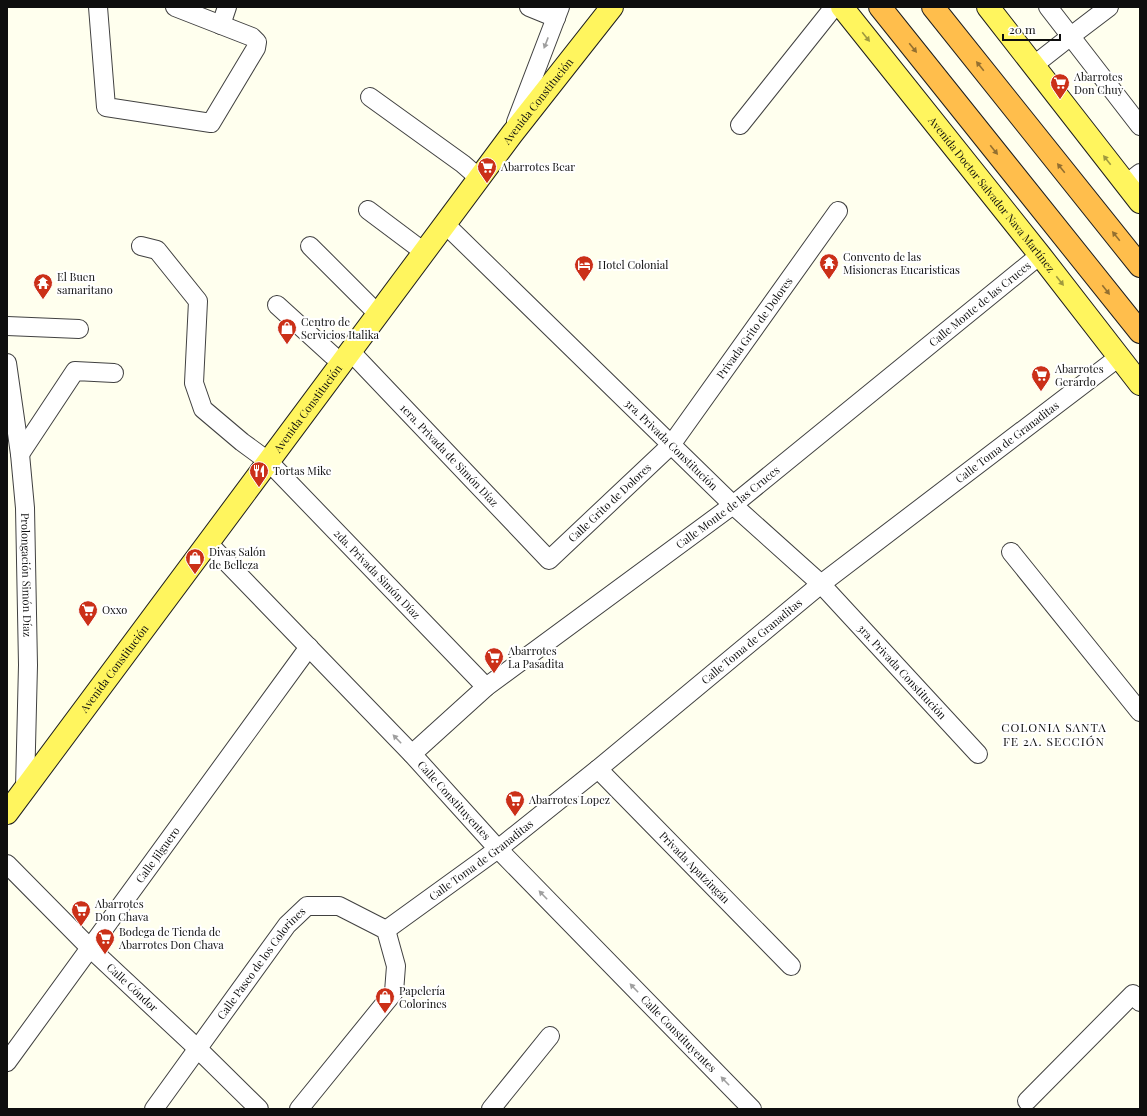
<svg xmlns="http://www.w3.org/2000/svg" width="1147" height="1116" font-family="'Playfair Display',serif">
<rect width="100%" height="100%" fill="#ffe"/>
<g fill="none" stroke-linecap="round" stroke-linejoin="round">
<g stroke="#414141" stroke-width="20">
<g id="minor">
<path d="M98 7 106 107 211 123 256 48 257 42 252 37 175 7"/>
<path d="M529 7 556 18"/>
<path d="M1048 7 1140 126"/>
<path d="M221 25 227 7"/>
<path d="M1034 65 1071 36 1109 7"/>
<path d="M370 97 463 164 479 178"/>
<path d="M516 122 560 7"/>
<path d="M740 125 834 7"/>
<path d="M1126 184 1140 173"/>
<path d="M368 210 424 252"/>
<path id="s1" d="M445 224 733 505 821 584 978 754"/>
<path id="s2" d="M141 246 157 250 198 301 194 383 203 409 242 442 268 461 486 687"/>
<path d="M310 246 378 314"/>
<path d="M277 305 332 355 342 363"/>
<path d="M7 326 79 329"/>
<path id="s3" d="M350 351 549 560 671 445 838 211"/>
<path id="s4" d="M7 363 20 454 25 508 28 665 25 788"/>
<path d="M20 454 75 371 114 373"/>
<path id="s5" d="M208 543 412 754 498 849 752 1109"/>
<path d="M1011 552 1140 712"/>
<path id="s6" d="M412 754 486 687 733 505 1040 255"/>
<path id="s7" d="M598 769 791 966"/>
<path id="s8" d="M7 864 90 948 198 1049 259 1109"/>
<path id="s9" d="M386 930 498 849 598 769 821 584 1119 357"/>
<path id="s10" d="M7 1062 309 647"/>
<path d="M1027 1101 1133 994 1140 1002"/>
<path id="s11" d="M154 1109 287 925 307 906H339L386 930 396 966 394 992 299 1109"/>
<path d="M491 1109 550 1036"/>
</g>
</g>
<g stroke="#1f1f1f" stroke-width="24">
<g id="major">
<path id="s12" d="M842 7 1040 255 1140 384"/>
<path d="M988 7 1140 202"/>
<path id="s13" d="M7 813 512 134 612 7"/>
</g>
</g>
<g stroke="#1f1f1f" stroke-width="24">
<path id="highway" d="M880 7 1140 332
M933 7 1140 266"/>
</g>
<use href="#minor" stroke="#fff" stroke-width="18"/>
<use href="#major" stroke="#fff55e" stroke-width="22"/>
<use href="#highway" stroke="#ffbe4c" stroke-width="22"/>
</g>
<defs><path id="oneway-solid" d="M-6-.8H1V-3.2L6.5 0L1 3.2V.8H-6Z"/></defs>
<g fill="#9f993e">
<use href="#oneway-solid" transform="translate(866 37) rotate(51)"/>
<use href="#oneway-solid" transform="translate(1107 160) rotate(-128)"/>
<use href="#oneway-solid" transform="translate(1060 281) rotate(52)"/>
</g>
<g fill="#9f9f9f">
<use href="#oneway-solid" transform="translate(546 43) rotate(111)"/>
<use href="#oneway-solid" transform="translate(397 739) rotate(-134)"/>
<use href="#oneway-solid" transform="translate(543 895) rotate(-134)"/>
<use href="#oneway-solid" transform="translate(634 988) rotate(-134)"/>
<use href="#oneway-solid" transform="translate(725 1081) rotate(-134)"/>
</g>
<g fill="#936f30">
<use href="#oneway-solid" transform="translate(913 48) rotate(51)"/>
<use href="#oneway-solid" transform="translate(980 66) rotate(-129)"/>
<use href="#oneway-solid" transform="translate(994 150) rotate(51)"/>
<use href="#oneway-solid" transform="translate(1061 168) rotate(-129)"/>
<use href="#oneway-solid" transform="translate(1116 236) rotate(-129)"/>
<use href="#oneway-solid" transform="translate(1106 290) rotate(52)"/>
</g>
<defs>
<g id="supermarket-pin" transform="scale(1)"><path d="M0 17L-7.5 6A9.5 9.5 0 1 1 7.5 6Z" fill="#cb3018" stroke="#fff"/><path d="M-6-5.5h2.5l.6 2H6L4.5 2H-2.5L-4.4-4H-6ZM-1.5 3.2a1.3 1.3 0 1 0 .1 0ZM3 3.2a1.3 1.3 0 1 0 .1 0Z" fill="#fff"/></g>
<g id="temple-pin" transform="scale(1)"><path d="M0 17L-7.5 6A9.5 9.5 0 1 1 7.5 6Z" fill="#cb3018" stroke="#fff"/><path d="M0-6L5-2H3V0L6.5 2.5H4V6H1.5V3h-3V6H-4V2.5H-6.5L-3 0V-2H-5Z" fill="#fff"/></g>
<g id="hotel-pin" transform="scale(1)"><path d="M0 17L-7.5 6A9.5 9.5 0 1 1 7.5 6Z" fill="#cb3018" stroke="#fff"/><path d="M-6-4.5h1.5V1H6V5H4.5V3h-9V5H-6ZM-4 0a1.8 1.8 0 1 1 3.6 0ZM.5 0V-2.5h3Q6-2.5 6 0Z" fill="#fff"/></g>
<g id="shop-pin" transform="scale(1)"><path d="M0 17L-7.5 6A9.5 9.5 0 1 1 7.5 6Z" fill="#cb3018" stroke="#fff"/><path d="M-5-2.5h2.3a2.7 3.5 0 0 1 5.4 0H5L5.5 6h-11ZM-1.5-2.5h3a1.5 2.3 0 0 0-3 0Z" fill="#fff"/></g>
<g id="restaurant-pin" transform="scale(1)"><path d="M0 17L-7.5 6A9.5 9.5 0 1 1 7.5 6Z" fill="#cb3018" stroke="#fff"/><path d="M-5-6h1v4h1v-4h1v4h1v-4h1v5L-1.5 .5V6h-2V.5L-5-1ZM5-6V6H3V1.5H1.5Q1.5-4 5-6Z" fill="#fff"/></g>
</defs>
<g fill-rule="evenodd">
<use href="#supermarket-pin" x="1060" y="83"/>
<use href="#supermarket-pin" x="487" y="167"/>
<use href="#temple-pin" x="829" y="263"/>
<use href="#hotel-pin" x="584" y="265"/>
<use href="#temple-pin" x="43" y="283"/>
<use href="#shop-pin" x="287" y="328"/>
<use href="#supermarket-pin" x="1041" y="375"/>
<use href="#restaurant-pin" x="259" y="471"/>
<use href="#shop-pin" x="195" y="558"/>
<use href="#supermarket-pin" x="88" y="610"/>
<use href="#supermarket-pin" x="494" y="657"/>
<use href="#supermarket-pin" x="515" y="800"/>
<use href="#supermarket-pin" x="81" y="910"/>
<use href="#supermarket-pin" x="105" y="938"/>
<use href="#shop-pin" x="385" y="997"/>
</g>
<g text-anchor="middle" stroke-width="4" stroke-linejoin="round" paint-order="stroke">
<g font-size="11" fill="#0e0e0e" stroke="#fff" text-anchor="start">
<text x="1074" y="81">Abarrotes<tspan x="1074" dy="13">Don Chuy</tspan></text>
<text x="501" y="171">Abarrotes Bear</text>
<text x="843" y="261">Convento de las<tspan x="843" dy="13">Misioneras Eucaristicas</tspan></text>
<text x="598" y="269">Hotel Colonial</text>
<text x="57" y="281">El Buen<tspan x="57" dy="13">samaritano</tspan></text>
<text x="301" y="326">Centro de<tspan x="301" dy="13">Servicios Italika</tspan></text>
<text x="1055" y="373">Abarrotes<tspan x="1055" dy="13">Gerardo</tspan></text>
<text x="273" y="475">Tortas Mike</text>
<text x="209" y="556">Divas Salón<tspan x="209" dy="13">de Belleza</tspan></text>
<text x="102" y="614">Oxxo</text>
<text x="508" y="655">Abarrotes<tspan x="508" dy="13">La Pasadita</tspan></text>
<text x="529" y="804">Abarrotes Lopez</text>
<text x="95" y="908">Abarrotes<tspan x="95" dy="13">Don Chava</tspan></text>
<text x="119" y="936">Bodega de Tienda de<tspan x="119" dy="13">Abarrotes Don Chava</tspan></text>
<text x="399" y="995">Papelería<tspan x="399" dy="13">Colorines</tspan></text>
</g>
<g font-size="11" fill="#0e0e0e" stroke="#fff">
<text dy="4" stroke="none"><textPath href="#s13" startOffset="888">Avenida Constitución</textPath></text>
<text dy="4" stroke="none"><textPath href="#s12" startOffset="240">Avenida Doctor Salvador Nava Martínez</textPath></text>
<text dy="4" stroke="none"><textPath href="#s6" startOffset="725">Calle Monte de las Cruces</textPath></text>
<text dy="4" stroke="none"><textPath href="#s3" startOffset="600">Privada Grito de Dolores</textPath></text>
<text dy="4" stroke="none"><textPath href="#s13" startOffset="504">Avenida Constitución</textPath></text>
<text dy="4" stroke="none"><textPath href="#s9" startOffset="790">Calle Toma de Granaditas</textPath></text>
<text dy="4" stroke="none"><textPath href="#s1" startOffset="316">3ra. Privada Constitución</textPath></text>
<text dy="4" stroke="none"><textPath href="#s3" startOffset="144">1era. Privada de Simón Díaz</textPath></text>
<text dy="4" stroke="none"><textPath href="#s3" startOffset="372">Calle Grito de Dolores</textPath></text>
<text dy="4" stroke="none"><textPath href="#s6" startOffset="401">Calle Monte de las Cruces</textPath></text>
<text dy="4" stroke="none"><textPath href="#s2" startOffset="432">2da. Privada Simón Díaz</textPath></text>
<text dy="4" stroke="none"><textPath href="#s4" startOffset="213">Prolongación Simón Díaz</textPath></text>
<text dy="4" stroke="none"><textPath href="#s9" startOffset="466">Calle Toma de Granaditas</textPath></text>
<text dy="4" stroke="none"><textPath href="#s13" startOffset="180">Avenida Constitución</textPath></text>
<text dy="4" stroke="none"><textPath href="#s1" startOffset="640">3ra. Privada Constitución</textPath></text>
<text dy="4" stroke="none"><textPath href="#s5" startOffset="356">Calle Constituyentes</textPath></text>
<text dy="4" stroke="none"><textPath href="#s10" startOffset="256">Calle Jilguero</textPath></text>
<text dy="4" stroke="none"><textPath href="#s9" startOffset="118">Calle Toma de Granaditas</textPath></text>
<text dy="4" stroke="none"><textPath href="#s7" startOffset="138">Privada Apatzingán</textPath></text>
<text dy="4" stroke="none"><textPath href="#s11" startOffset="181">Calle Paseo de los Colorines</textPath></text>
<text dy="4" stroke="none"><textPath href="#s8" startOffset="176">Calle Cóndor</textPath></text>
<text dy="4" stroke="none"><textPath href="#s5" startOffset="680">Calle Constituyentes</textPath></text>
</g>
<g font-size="12" letter-spacing="1" fill="#0e0e0e" stroke="#fff">
<text x="1054" y="732">COLONIA SANTA<tspan x="1054" dy="14">FE 2A. SECCIÓN</tspan></text>
</g>
</g>
<rect width="1147" height="1116" fill="none" stroke="#0e0e0e" stroke-width="16"/>
<path d="M1003 34v6h57v-6" fill="none" stroke="#0e0e0e" stroke-width="2"/>
<text x="1009" y="34" font-size="12" fill="#0e0e0e" stroke="#ffffff" stroke-width="3" paint-order="stroke">20 m</text>
</svg>
